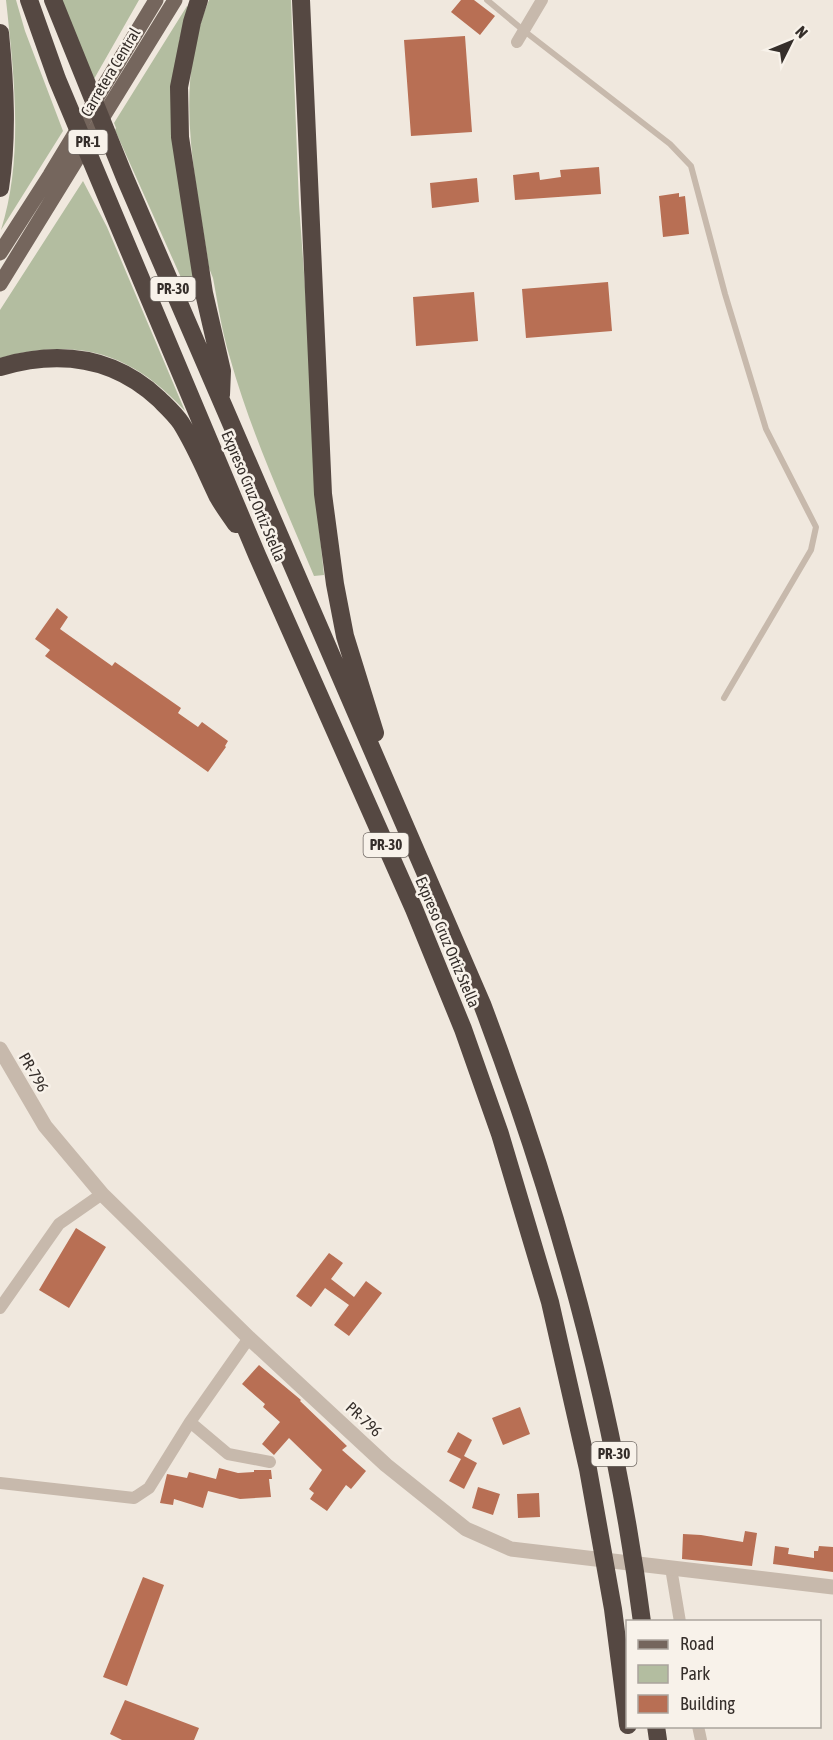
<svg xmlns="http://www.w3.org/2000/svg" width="833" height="1740" font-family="'Asap Condensed',sans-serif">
<rect width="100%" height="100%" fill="#f0e8de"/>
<path fill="#b3bda0" d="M6 0H16L25 31 63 131 1 230C24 158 14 74 6 0Z
M61 0H139L94 79Z
M209 0H291L299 204 309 341 314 480 324 575 314 576C284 504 251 433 230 358 222 332 218 305 213 278L209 268C196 178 172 88 209 0Z
M187 6 189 8 179 41 196 279 183 282 115 130 116 128 114 123Z
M83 181 107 227 185 411C131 352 77 337 0 358V310Z"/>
<path fill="#b86f54" d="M461 0H474L495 16 480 35 451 12Z
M465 36 472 132 411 136 404 40Z
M599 167 601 194 515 200 513 175 539 172 540 180 561 177 560 170Z
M477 178 479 202 432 208 430 183Z
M679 193V197L685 196 689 234 663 237 659 196Z
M608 282 612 331 526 338 522 289Z
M474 292 478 341 416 346 413 297Z
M57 608 68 617 60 629 112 666 115 662 128 671 181 708 178 713 198 727 202 722 228 741 225 746 226 747 208 772 45 656 50 650 35 639Z
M76 1228 106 1247 69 1308 39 1290Z
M329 1253 343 1263 331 1279 354 1297 366 1281 382 1293 349 1336 334 1325 349 1305 325 1288 311 1307 296 1296Z
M259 1365 301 1400 300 1401 347 1446 342 1450 366 1471 351 1489 346 1485 327 1511 310 1499 314 1493 309 1489 322 1470 289 1438 274 1455 262 1444 280 1422 263 1407 265 1404 242 1384Z
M520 1407 530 1434 503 1445 492 1418Z
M458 1432 472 1440 464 1456 477 1463 464 1489 449 1481 461 1459 447 1452Z
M219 1468 238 1473 254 1472V1470H271L272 1479H269L271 1497 240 1499 208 1491 203 1508 174 1499 173 1505 160 1503 167 1474 187 1478 189 1472 216 1479Z
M478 1487 500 1494 493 1515 472 1508Z
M539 1493 540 1517 518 1518 517 1494Z
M745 1531 757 1533 752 1566 682 1559 683 1534 701 1535 743 1542Z
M775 1546 789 1548 788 1554 814 1558V1551H818L819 1546 833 1547V1572L773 1564Z
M143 1577 164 1585 127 1686 103 1677Z
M125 1700 199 1728 194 1740H122L110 1734Z"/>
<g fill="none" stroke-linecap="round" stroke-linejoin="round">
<path stroke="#c7b9ac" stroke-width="6" d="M487 0 523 30 670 144 691 166 725 294 766 429 816 527 811 550 724 698"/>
<path stroke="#c7b9ac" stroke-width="12" d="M517 42 542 0
M0 1308 59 1224 102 1194
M190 1422 228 1454 270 1462
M0 1483 134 1498 149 1488 190 1422 249 1338
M671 1568 680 1622
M698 1726 701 1740"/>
<path stroke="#c7b9ac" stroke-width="15" d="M0 1049 45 1126 102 1194 249 1338 386 1465 466 1529 511 1549 833 1587"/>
<path stroke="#75665d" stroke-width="15" d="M0 253 50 175 156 0
M0 284 175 0"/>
<path stroke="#554842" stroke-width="18" d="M29 0 57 79 257 555 414 909 463 1029 500 1134 550 1302 588 1469 613 1609 628 1725
M53 0 125 178 482 1004C557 1203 615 1410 642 1622
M199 0 192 22 179 87 180 137 204 293 222 371 221 395
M301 0 323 494 335 584 345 636 375 733
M0 33C5 84 8 137 0 188
M0 367C58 350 113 356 159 399 166 406 175 414 181 423 196 447 206 472 218 497 223 506 230 515 236 524
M656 1726 658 1740"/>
</g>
<g text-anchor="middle" stroke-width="5" stroke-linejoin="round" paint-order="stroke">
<g fill="#f8f2ea" stroke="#706964" stroke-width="1.5">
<rect x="68.5" y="130" width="39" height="24" rx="4.5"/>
<rect x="150.5" y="277" width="45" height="24" rx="4.5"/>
<rect x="363.5" y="833" width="45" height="24" rx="4.5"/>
<rect x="591.5" y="1442" width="45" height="24" rx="4.5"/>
</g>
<g font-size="15" font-weight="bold" fill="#352e2a">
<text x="88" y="147">PR-1</text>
<text x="173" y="294">PR-30</text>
<text x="386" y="850">PR-30</text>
<text x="614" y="1459">PR-30</text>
</g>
<g font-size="16" fill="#352e2a" stroke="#f8f2ea">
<text transform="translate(110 72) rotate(-59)" y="6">Carretera Central</text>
<text transform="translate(254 496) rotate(67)" y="6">Expreso Cruz Ortiz Stella</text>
<text transform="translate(448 942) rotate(67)" y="6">Expreso Cruz Ortiz Stella</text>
<text transform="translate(34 1072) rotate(60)" y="6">PR-796</text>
<text transform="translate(364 1419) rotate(43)" y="6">PR-796</text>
</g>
</g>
<rect x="626" y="1620" width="195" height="108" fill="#f8f2ea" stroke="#aaa49d" stroke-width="1.5"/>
<rect x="638" y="1640" width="30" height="9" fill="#75665d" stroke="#aaa49d" stroke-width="1.5"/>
<text x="680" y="1650" font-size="18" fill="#352e2a">Road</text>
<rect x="638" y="1665" width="30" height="18" fill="#b3bda0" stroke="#aaa49d" stroke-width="1.5"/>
<text x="680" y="1680" font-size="18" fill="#352e2a">Park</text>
<rect x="638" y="1695" width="30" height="18" fill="#b86f54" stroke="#aaa49d" stroke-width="1.5"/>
<text x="680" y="1710" font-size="18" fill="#352e2a">Building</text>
<g transform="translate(791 42) rotate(47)" stroke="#f8f2ea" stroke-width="4.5" paint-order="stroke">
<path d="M0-4.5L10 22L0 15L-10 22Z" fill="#352e2a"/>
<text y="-9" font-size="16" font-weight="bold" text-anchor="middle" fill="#352e2a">N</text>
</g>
</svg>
